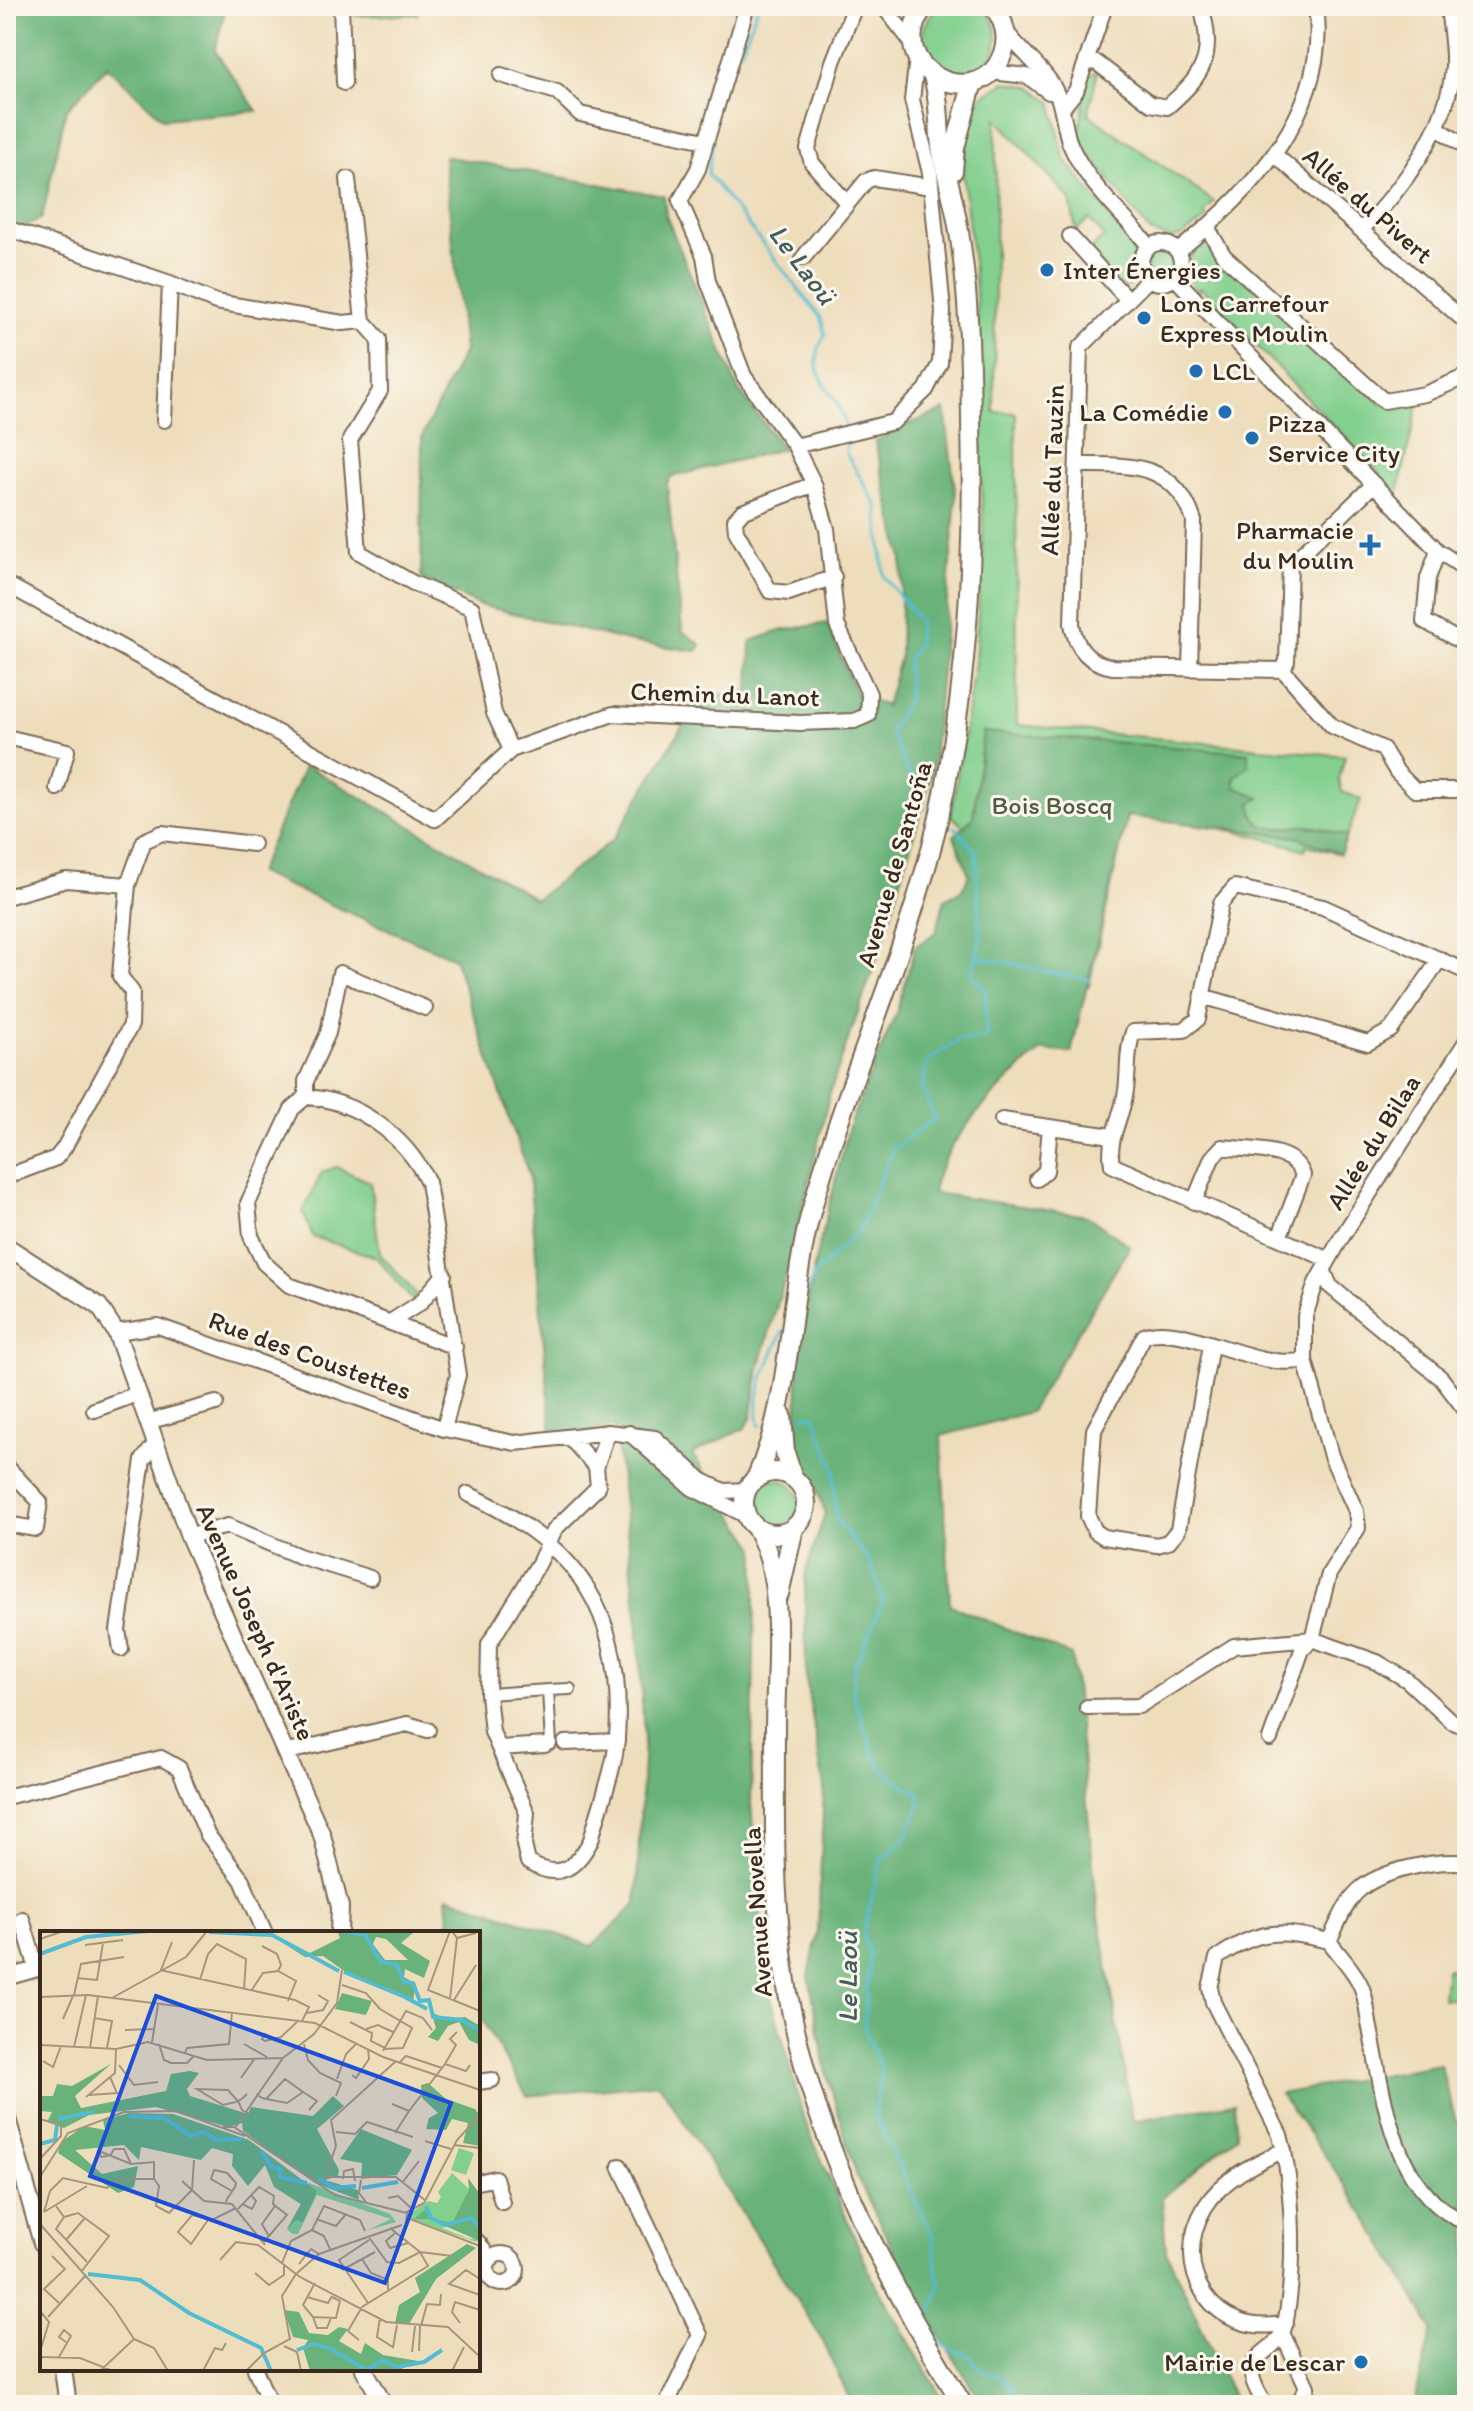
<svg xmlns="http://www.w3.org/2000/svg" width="1473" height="2411" font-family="Itim,sans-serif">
<rect width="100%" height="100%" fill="#fbf7ec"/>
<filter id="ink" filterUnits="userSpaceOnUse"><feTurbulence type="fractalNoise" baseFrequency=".0125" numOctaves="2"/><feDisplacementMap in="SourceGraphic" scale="16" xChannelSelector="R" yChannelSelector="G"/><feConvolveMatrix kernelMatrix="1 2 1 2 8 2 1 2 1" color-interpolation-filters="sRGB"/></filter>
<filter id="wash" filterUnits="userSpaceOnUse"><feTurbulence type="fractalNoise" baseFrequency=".006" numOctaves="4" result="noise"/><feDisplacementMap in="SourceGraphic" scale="32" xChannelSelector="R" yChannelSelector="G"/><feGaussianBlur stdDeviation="1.8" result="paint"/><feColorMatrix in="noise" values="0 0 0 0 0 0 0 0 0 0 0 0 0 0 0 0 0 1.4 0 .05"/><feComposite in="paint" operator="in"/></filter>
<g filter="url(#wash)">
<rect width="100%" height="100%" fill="#edb"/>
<path fill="#82cf8e" stroke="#5e7c56" stroke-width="2" d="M923 38a37 37 0 1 1 74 0a37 37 0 1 1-74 0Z
M355 6H418V14L355 16Z
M1098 70 1088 114 1214 202 1204 214 1207 218 1182 236 1171 239 1150 232 1087 151 1079 133 1088 76Z
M1005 82 1032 87 1052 103 1064 158 1128 240C1137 255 1139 273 1129 288L1120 286 1089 251 1104 236 1089 219 1076 231 1070 199 996 118 994 412 1016 413 1017 725 1345 756 1339 779 1342 792 1361 799 1340 854 1306 845 1305 850C1248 832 1186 820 1127 816L1089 986 972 819 964 827 951 816 975 663 983 534 976 290 962 165 976 100Z
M1207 240 1381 404 1418 405 1398 493 1201 288 1198 291C1183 277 1187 246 1207 240Z
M1147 264a14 14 0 1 1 28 0a14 14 0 1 1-28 0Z
M336 1167 370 1182 380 1254 417 1295 412 1300 376 1257 313 1237 303 1212 322 1172Z
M753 1503a23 23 0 1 1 46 0a23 23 0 1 1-46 0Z
M1446 1969 1467 1970V2000L1443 1998Z"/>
<path fill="#69b279" stroke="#526e4c" stroke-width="2" d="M6 6H226L215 51 257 111 163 119 107 66 66 110 42 218 6 235Z
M444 156 664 196 666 216 738 389 783 449 671 477 667 484 682 631 701 645 697 651 632 642 479 605 421 578 422 437 464 351Z
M945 410 956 498 932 773 882 944 830 1092 791 1257 759 1368 751 1419 745 1428 692 1454 756 1548 751 1804 766 1979 804 2119 872 2278 946 2405H852L822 2339 659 2083 527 2096 478 2013V1933H450L447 1896 592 1946 636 1904 644 1738 637 1615 615 1427 552 1436 529 1175 454 958 258 873 305 765 536 899 614 839 700 697 749 692 751 641 780 631 827 623 856 694 886 706 900 656 902 559 875 442 901 427Z
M983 732 1249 753V765L1235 777V787L1260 798 1251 803C1256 836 1277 828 1301 826 1314 824 1334 833 1347 836L1340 854 1297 837 1127 816 1071 1053 1042 1050C1004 1081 940 1143 933 1193L1087 1216 1130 1246 1030 1412 941 1436 950 1605 1072 1656 1097 1904 1133 2121 1234 2103 1237 2136 1162 2198 1166 2251 1237 2405H983L917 2298 857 2177 827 2075 809 1976 818 1931 824 1787 806 1679 805 1574 825 1513 816 1488 797 1458 798 1362 815 1261 850 1123 897 1011 915 947 936 932 945 899 962 890 969 875 954 836 973 818Z
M1440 2064 1456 2121 1467 2129V2405H1414L1432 2329C1387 2247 1337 2168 1280 2094Z"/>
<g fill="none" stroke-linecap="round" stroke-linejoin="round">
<path stroke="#53bcd1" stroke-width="3" d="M741 51 758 6
M713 142 708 174 821 318 825 334C800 380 840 388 846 428
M847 439 846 453 877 506 884 576 919 621 918 644 907 660 909 697 890 731 925 809
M978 957 1001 961
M1005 962 1039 970
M1043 972 1075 977
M1079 978 1089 980
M803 1302 814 1274 858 1232 893 1149 935 1118 923 1091 927 1061 960 1040 986 1038V990L971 975 980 940 976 852 955 827
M804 1416 814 1415 834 1468 836 1519 871 1563 883 1601 854 1668 853 1692 875 1758 886 1773 919 1794 920 1806 904 1841 881 1859 863 1935 870 1955 864 2027 881 2068 875 2115 932 2235 940 2287 930 2315 932 2325 945 2346 955 2352H964L986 2374C1008 2375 1010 2386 1018 2405
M760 1426C750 1397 771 1358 783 1331"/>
</g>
</g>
<g filter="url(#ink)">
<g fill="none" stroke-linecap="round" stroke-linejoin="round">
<g stroke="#7a6955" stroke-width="14">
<path id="pedestrian" d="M548 1690 570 1689
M488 1694 548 1690 551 1744"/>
</g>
<g stroke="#7a6955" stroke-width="18">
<path id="minor" d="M341 6 344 83
M883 6 913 44
M1005 30C1018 49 1044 69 1053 86 1064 105 1063 125 1070 144 1086 183 1124 215 1149 246
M1086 61 1097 63 1151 104 1167 107C1205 74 1215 56 1201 6
M991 72 1027 76 1049 92
M501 75 557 92 580 114 705 141
M1063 107 1076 91 1105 6
M1436 127 1467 148
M1274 154 1467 323
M348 179 363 321 379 339 380 391 350 440 359 552 413 583 472 608 494 713 511 750
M847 203 812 163 808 149 833 62 855 6
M1207 227 1224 256 1384 401 1425 394 1467 376
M6 228 170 283 164 420
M1361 230C1401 191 1449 126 1453 67 1454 48 1450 26 1448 6
M1070 236 1127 299
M1141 263a20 20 0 1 1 40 0a20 20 0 1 1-40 0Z
M1178 251C1253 191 1330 110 1316 6
M803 258 866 181 874 178 931 187
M1175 278 1438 551 1467 570
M1149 279 1080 348 1072 624C1076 649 1088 663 1113 667L1283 670 1332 726 1383 749 1397 772 1415 790H1467
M170 283 216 302 343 323 363 321
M795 446 893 422 926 390 940 363 943 311 930 173 912 100 917 57
M1077 465C1128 465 1175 461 1194 521L1190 669
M814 484 742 512 735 520 736 531 770 591 789 593 834 577
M1438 551 1428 578 1424 621 1467 645
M6 584 435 819 511 750 613 714 800 723 854 721 868 715 869 694 837 625 827 529 814 484 795 446 744 376 708 281 704 256 680 201 698 169 747 6
M1283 670 1287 661 1290 565 1374 484
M6 737 67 751 57 788
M6 897 66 880 128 885
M1205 997 1368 1043 1391 1030 1440 959
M306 1097V1081L328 1033 340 973 425 1008
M1002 1120 1112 1136
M6 1177 56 1158 64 1148 131 1025 132 992 120 976 128 885 144 841 162 833 253 844
M1037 1179 1046 1171 1050 1127
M1194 1202 1212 1158 1222 1147C1249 1151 1293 1146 1303 1175L1279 1238
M1329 1260 1112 1165C1107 1137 1123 1116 1126 1090 1129 1069 1126 1052 1133 1032L1184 1030 1198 1019 1221 903 1235 887 1323 907 1467 972
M1324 1272 1330 1286 1441 1378 1467 1412
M392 1321 420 1303 444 1275
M116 1332 158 1326 444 1429 515 1443 608 1432 655 1438 701 1480 724 1491 748 1490
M1211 1345 1178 1530 1168 1542 1157 1545 1104 1537 1095 1531 1088 1516 1094 1430 1144 1336C1181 1320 1256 1372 1305 1360
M94 1410 137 1394
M147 1422 216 1403
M444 1429 458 1375 428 1182C406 1137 358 1100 306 1097L292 1109 248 1203 251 1236 264 1263 289 1285 455 1347
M629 1433 692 1488 747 1516
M569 1437 596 1467
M6 1466 40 1502 36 1529 6 1524
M468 1494C580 1545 625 1614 617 1739 614 1772 599 1808 591 1840 576 1869 558 1881 528 1862L524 1845 527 1813 492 1732 488 1694 489 1644 539 1563 555 1529 598 1487 596 1467 608 1432
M189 1536 228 1526 299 1556 370 1578
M121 1649 118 1630 143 1460 154 1445
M1087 1707 1139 1706 1234 1646 1312 1639 1377 1662 1407 1680 1451 1721 1467 1728
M1270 1739 1302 1650 1312 1639 1329 1574 1358 1528 1356 1511 1331 1456 1305 1360V1316L1316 1283 1340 1240 1467 1040
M565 1743 617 1741
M499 1748 545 1745
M288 1752 407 1724 428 1730
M6 1797 161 1758 179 1768 207 1834 242 1880 265 1933
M1329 1941C1337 1926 1345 1903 1358 1891 1380 1870 1438 1859 1467 1863
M6 1978 37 1969 22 1919
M478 2082 492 2080
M1284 2150C1255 2163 1222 2179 1205 2207 1168 2269 1214 2340 1286 2323
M620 2166 700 2335 666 2405
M478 2182 495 2178 502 2202
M478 2242 491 2260
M487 2269a15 15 0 1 1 30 0a15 15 0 1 1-30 0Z
M1283 2335 1307 2387 1297 2405
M255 2369 270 2405
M1266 2405C1228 2349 1278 2360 1285 2324 1296 2271 1294 2188 1280 2135L1213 2002 1210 1988 1217 1958C1259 1928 1281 1930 1329 1941 1339 1955 1355 1971 1361 1986 1367 1999 1367 2015 1370 2028 1384 2097 1392 2193 1467 2223"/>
</g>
<g stroke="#7a6955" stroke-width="20">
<path id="tertiary" d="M6 1246 99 1306 116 1332 189 1536 322 1835 340 1907 339 1933
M6 2115 42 2243
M63 2369 68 2405
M364 2369 384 2405"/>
</g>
<g stroke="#7a6955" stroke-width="22">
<path id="secondary" d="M925 6C877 67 980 119 1003 53 1009 36 1004 20 993 6
M953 171 955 147 973 82
M782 1415 785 1453 793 1478
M744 1503a31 31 0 1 1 62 0a31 31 0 1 1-62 0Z
M756 1479C793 1396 788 1299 811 1212 847 1079 907 954 938 821 969 688 974 554 971 419 970 357 969 293 959 232 955 203 946 176 941 147 938 123 940 100 933 76
M756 1528C787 1576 775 1673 775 1730 775 1806 773 1884 783 1960 803 2122 879 2267 963 2405
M779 1594 794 1528"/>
</g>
<use href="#pedestrian" stroke="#fff" stroke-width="10"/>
<use href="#minor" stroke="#fff" stroke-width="14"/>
<use href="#tertiary" stroke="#fff" stroke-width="16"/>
<use href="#secondary" stroke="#fff" stroke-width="18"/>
</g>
</g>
<g fill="#1f6fb2" stroke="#fbf7ec" stroke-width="3">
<circle cx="1047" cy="270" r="8"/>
<circle cx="1144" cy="318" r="8"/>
<circle cx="1196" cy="371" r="8"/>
<circle cx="1225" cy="412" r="8"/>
<circle cx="1252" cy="438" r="8"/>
<path d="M1366 533h8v8h8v8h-8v8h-8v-8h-8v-8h8z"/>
<circle cx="1361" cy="2362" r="8"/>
</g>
<g text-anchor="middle" stroke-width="6" stroke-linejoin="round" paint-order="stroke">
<g font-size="26" fill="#3b2a1e" stroke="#fbf7ec">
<text transform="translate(1368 205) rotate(41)" y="9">Allée du Pivert</text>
<text transform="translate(1052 470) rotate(-88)" y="9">Allée du Tauzin</text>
<text transform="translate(725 694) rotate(2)" y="9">Chemin du Lanot</text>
<text transform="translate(894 864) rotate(-74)" y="9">Avenue de Santoña</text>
<text transform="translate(1373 1142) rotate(-58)" y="9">Allée du Bilaa</text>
<text transform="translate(310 1355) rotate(20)" y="9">Rue des Coustettes</text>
<text transform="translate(256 1622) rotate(66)" y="9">Avenue Joseph d'Ariste</text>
<text transform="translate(757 1912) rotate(-94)" y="9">Avenue Novella</text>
</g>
<g font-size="26" fill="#3b2a1e" stroke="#fbf7ec" text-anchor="start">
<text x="1063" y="279">Inter Énergies</text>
<text x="1160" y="312">Lons Carrefour<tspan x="1160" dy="30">Express Moulin</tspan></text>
<text x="1212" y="380">LCL</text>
<text x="1209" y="421" text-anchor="end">La Comédie</text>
<text x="1268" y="432">Pizza<tspan x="1268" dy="30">Service City</tspan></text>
<text x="1354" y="539" text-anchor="end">Pharmacie<tspan x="1354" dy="30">du Moulin</tspan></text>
<text x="1345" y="2371" text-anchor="end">Mairie de Lescar</text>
</g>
<g font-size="26" fill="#505c40" stroke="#fbf7ec">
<text x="1052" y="814">Bois Boscq</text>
</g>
<g font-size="28" font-style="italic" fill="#435d5d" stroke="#fbf7ec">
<text transform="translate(803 264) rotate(53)" y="10">Le Laoü</text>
<text transform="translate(847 1977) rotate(-90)" y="10">Le Laoü</text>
</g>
</g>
<g transform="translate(40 1931)">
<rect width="440" height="440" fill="#edb"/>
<path d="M419 217 434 222 426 244 411 239ZM412 242 430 259 412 292 402 297 430 308 440 305 437 311 371 289 372 281 388 270 397 272 401 266 398 261ZM269 252 350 283 356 291 328 299 351 288 277 264 258 303H252L247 298 261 273 242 261Z" fill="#82cf8e"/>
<path d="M297 0 374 1 361 12 390 30 384 47 365 38 364 46 376 53 373 70 307 42 283 25 265 26 232 5 270 22 300 7ZM336 6 346 8 368 29H345L333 13ZM302 62 332 70 326 84 295 78ZM391 81 406 88 425 86 440 95V114L429 109 419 91 408 95 398 110 388 106 396 97ZM71 133 35 165 41 177 126 160 131 143 150 140 159 142 147 158 150 165 208 183 211 176 273 185 293 165 304 175 277 198 299 239 298 245 285 249 318 259 319 269 275 252 203 200 202 192 188 196 116 176 49 184 24 197 7 191 12 181 0 180V165H13L17 153 32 155ZM388 152 406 168 435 178 440 185V215L423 212 428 192 412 188 406 199 386 198 389 187 398 182 382 167 381 154ZM89 182 133 183 209 209 277 260 263 291 256 289 247 298 261 273 234 256 225 234 208 255 192 235 193 223 172 217 161 229 101 216 99 229 84 214 35 219 62 243 98 235 94 256 78 262 18 222 21 211 44 195 65 199 63 189ZM321 198 372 219 357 244 321 248 322 232 300 228ZM428 247 440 263V310L389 288H374L387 277 391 287 412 292 429 259ZM427 313 436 317 396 348 369 393 355 392 359 374 380 361 375 347ZM244 379 259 381 269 402 288 404 299 396 308 398 299 410 321 423 325 412 343 424 378 430 357 440H270L263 417 268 409 253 406Z" fill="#69b279" fill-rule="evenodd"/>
<path fill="none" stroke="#53bcd1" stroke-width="4" d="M301 0 325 4 341 31 357 34 364 51 373 52 380 70 389 69 393 86 422 89 440 100M169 1 232 4 299 40M0 23 46 6 108 0M304 41 365 66M365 66 387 78M89 185 124 187 151 205 164 201 176 209 202 208M18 188 54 181M0 213 15 209 17 194M221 220 232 236 240 238V246L267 252M279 248 294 257 316 255M322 257 358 251M386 275 391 287 405 294 431 287 440 296M48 343 100 349 149 382 221 417 231 440M257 419 273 413 289 417 327 439 343 429 357 436 384 431 402 419"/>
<path fill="none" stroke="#a6957c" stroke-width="2" d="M410 0 388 59 440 80M412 0 417 7 436 2M0 8 24 0M45 14 83 9M120 39 255 69 269 76 262 90M121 39 132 11M238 40 256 50 248 70M37 47 57 49 63 12M160 49 168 23 177 13 206 28 204 58M302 54 326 62 340 78 372 97 363 117 344 118M211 60 223 42 238 40 241 34 237 23 222 15M34 64 41 33 84 26M0 66 48 64 275 92 343 126 440 159M72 67 146 26 167 0M410 68 417 7M414 69 436 34M267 82 283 79 288 70 278 64M54 87 72 90 67 117M23 88 33 65M310 91 332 102 331 110 345 117M326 98 338 94 353 101M85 99 114 98M232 107 225 103 222 108 225 110 241 106 259 89M112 111 118 74M119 113 124 129 131 132H147L154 125M204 113 227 126M264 113 268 129 280 142 301 152 296 165M0 114 76 118 108 111 167 129 243 127M34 116 46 64M50 117 58 65M343 120 366 80 383 87 392 99M145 122 147 117 189 113 192 81M3 130 13 136 21 115M355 131 291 189 296 215 285 246H356L386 270M359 132 366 125 402 137M405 133 426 140 430 134M79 134 94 154 118 151M312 144 316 147 329 128 328 118M201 147 215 127M297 148 306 123 317 112M263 161 277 170 269 179M207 163 203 167 198 170 196 171 183 174 157 158 188 159 196 168 198 170 199 172 202 179 209 183M216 163 222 167 226 168 247 172 263 161 245 148 226 168M49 164 77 162 70 146M46 166 75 142 76 118M352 173 369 180 405 133 416 114 410 108 417 101M0 188 21 194V205L0 228M183 196H194L295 264 367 282 366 293M195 197 243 127 274 103 297 72 302 39M296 201 315 203 327 191 373 206M355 202 369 180M385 210 411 218M414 214 440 217M68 225 61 226 59 220 91 233 114 231V248M70 225 74 218H84L91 233M0 246 28 202 84 181 136 180 205 205M114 248 119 255 116 275 129 282 152 259 154 229M303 248 304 240 313 238 315 250M321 249 319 262 326 271M142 250 164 270 192 273 225 314M362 252 379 230M348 267 358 265 373 279M186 271 187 268 195 256 196 252 187 242 174 239 171 248 192 260M202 273 212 278 216 270 211 264M16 275 24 286 38 282 69 305 41 341M198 278 219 256 234 265 233 273 247 284 223 312M4 281 10 260 23 247 67 257 80 248H114M4 281 47 255M365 282 384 272 417 209 440 184M24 286 16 298 47 331M276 288 296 295 306 283M370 288 440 315M168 289 151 313 138 301 152 284 172 289 196 277M0 293 73 376 94 408M350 297 380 321 412 325M272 299 284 305 290 318M355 302 346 310 350 317 368 312M229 305 222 293 235 275M26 309 44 288M12 325 25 338 4 358 19 372M322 328 331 342 348 349V361M180 329 196 311 218 314 260 346 346 391 408 396 438 424M242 332 251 310 272 299 284 275 320 289 325 300M259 333 271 318 279 323M302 339 335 321M215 342 229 354 244 344V335M440 348 426 339 409 353 440 364M275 352 263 374 273 386 296 387 300 370 292 366M267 366 288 372 292 365M328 372 299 329 329 309M0 380 9 391 0 421M8 386 45 345M273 386 277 397H287L291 387M340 387 337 406 353 416 357 394M420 392 412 381 415 371 440 379M381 395 387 373 400 374 401 363M94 408 114 417 128 440M319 409 308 400 322 376 388 335 380 321 359 332 347 331 328 305M244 415 257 421 261 440M379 420 380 395M372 421 375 395M0 426 40 427 73 440M19 426 31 405 24 399 19 406 26 411M60 440 94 408M163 440 175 417 182 419 186 412M206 440 224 422 250 408 242 365 256 343 279 323 362 294M412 440 424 416"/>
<path fill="#1d4ed8" fill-opacity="0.15" stroke="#1d4ed8" stroke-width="4" d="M116 65 411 172 345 352 50 245Z"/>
<rect width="440" height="440" fill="none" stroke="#3b2a1e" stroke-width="4"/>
</g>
<rect width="1473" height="2411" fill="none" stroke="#fbf7ec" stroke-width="32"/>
</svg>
